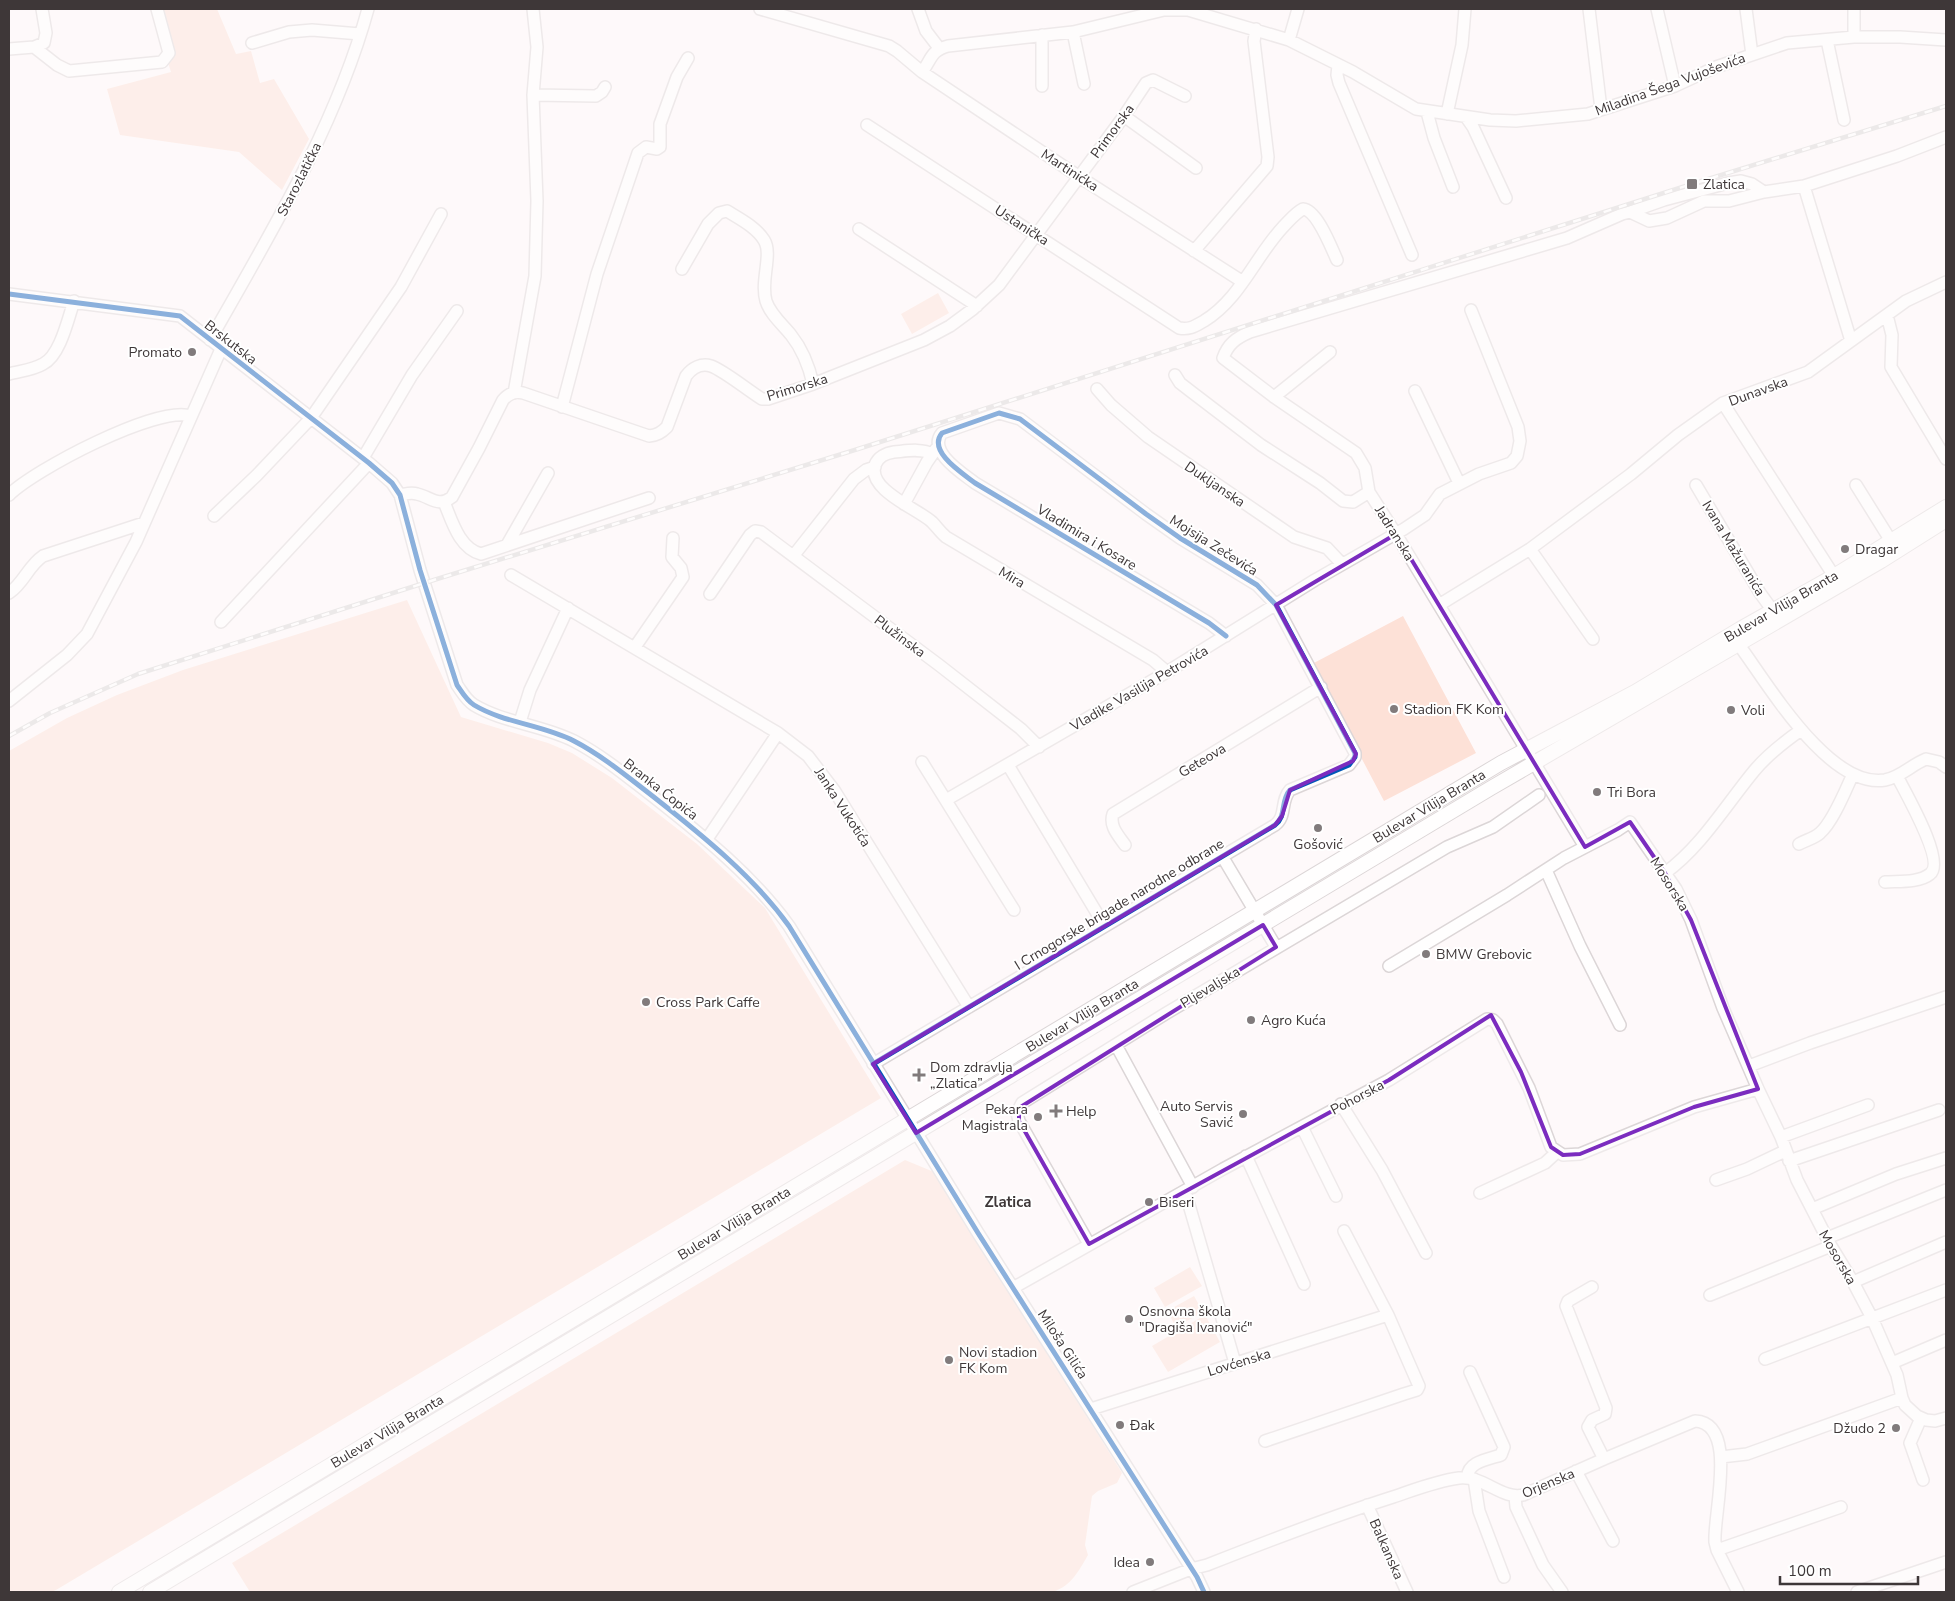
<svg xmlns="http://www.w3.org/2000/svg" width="1955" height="1601" font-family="'Nunito Sans',sans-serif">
<rect width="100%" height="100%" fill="#fef9fa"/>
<path fill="#fde1d7" d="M151 9H217L236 54 251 51 260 83 274 79 309 139 282 190 239 152 120 135 107 89 171 72Z
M938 293 949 313 912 334 901 314Z
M407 600 461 717 548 743 572 753 612 778 697 844 765 908 881 1098 56 1590 51 1592H9V751L67 718 117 695 183 670Z
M1403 616 1476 753 1384 801 1312 664Z
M905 1160 934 1172 1122 1473 1117 1483 1098 1491 1092 1496 1085 1545 1088 1555C1078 1572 1072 1585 1053 1592H250L232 1563Z
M1190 1267 1202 1286 1165 1307 1154 1288Z
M1194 1296 1203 1312 1176 1327 1167 1311Z
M1205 1315 1220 1342 1168 1372 1152 1346Z"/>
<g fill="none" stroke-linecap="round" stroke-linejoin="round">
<g stroke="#dcd6d7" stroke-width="14">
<path id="minor" d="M760 9 889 46 897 51 922 72
M918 9 926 31 939 48
M1589 9 1601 109
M1657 9 1675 86
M1746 9 1752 55
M1073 32 1084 84
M1042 35V86
M1854 37V9
M1289 40 1298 9
M1827 40 1844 120
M252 43 289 32 312 30 360 34
M34 47 57 65 69 71 162 62 169 53 157 9
M9 49 34 47 44 43 46 33 42 9
M1338 65 1337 75 1339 83 1412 255
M533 95 596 96 602 92 605 87
M1427 112 1434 138 1453 187
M1447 114 1462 45 1465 9
M1124 116 1196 168
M1466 117 1473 127 1506 198
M867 125 1179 328C1190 330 1195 326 1204 321 1240 299 1255 257 1283 227 1289 221 1295 213 1303 209 1317 210 1331 247 1337 260
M1804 186 1851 341
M1630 212 1664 200 1728 183 1741 181 1752 184 1764 192
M859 229 977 306
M1194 251 1267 166 1268 157 1254 41 1256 29
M682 269 708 224 719 213 727 211C740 219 756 227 764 240 773 254 760 281 766 301 770 314 783 325 791 335 803 350 809 366 813 384
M1243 282 1078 176 922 72C932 59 930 51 948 46L1073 32 1164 10H1188L1289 40 1353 72 1416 109 1490 120 1516 121 1588 114 1675 86 1716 67 1787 43 1854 37H1900L1946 40
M9 294 180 316 369 463 392 483 400 495 420 570 457 685C462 692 466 700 474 705 504 723 543 725 574 741 603 756 629 778 655 798 702 835 754 877 789 926L978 1233 1197 1577 1204 1592
M1887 315 1892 335 1891 367 1946 459
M210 340C270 234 335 128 368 9
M9 374C20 371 33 370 43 364 60 356 68 319 74 301
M1175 375 1180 383 1189 390 1261 445 1320 483 1343 501 1353 502 1369 492
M1097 389 1111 405 1148 437 1294 537 1327 548 1342 564
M1415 391 1459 483
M514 393 535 276 537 201 533 95 537 47 533 9
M1274 397 1330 352
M1723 403 1834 576
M562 407 597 274 638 153 646 147 657 149 660 147V124L677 77 688 58
M932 454C922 448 906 451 894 452 886 453 878 457 875 465 867 490 918 509 932 522 937 527 940 532 946 537L1153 660 1167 672
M363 458 412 375 457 311
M1696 485 1760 593 1773 611
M1856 485 1891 541
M9 495C34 470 157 405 191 416
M400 495C406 494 411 492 417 494 431 497 438 508 452 497L479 448 503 400C509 393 515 391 523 393L649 436C657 435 661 433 667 427L686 376C692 368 701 363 711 366 723 370 749 391 762 399H768L813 384 924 340 950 326 973 309 999 285 1124 116 1146 83 1153 80 1185 96
M444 502C452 521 459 548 481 554L649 498
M904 504 927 462 936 449
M214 516 257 475 311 418 401 287 441 214
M507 545 548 473
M1530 549 1593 639
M794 555 854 479 866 470 875 467
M511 575 778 733 808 756 834 790 969 1007
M9 593C24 583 28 566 43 556L144 523
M710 594 750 535 755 531 761 532 939 665 1021 729 1039 747
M1439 605 1530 549 1631 474 1678 435 1723 403 1808 372 1906 301 1946 282
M221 622 369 463
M1739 645C1768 684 1829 789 1885 780 1901 777 1911 765 1926 759L1939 762 1946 767
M635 647 683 577 681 568 672 557 673 538
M9 701 67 655 87 634 136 542 221 349
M520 722 530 690 568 608
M922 762 1014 910
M1008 765 1104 925
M946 800 1167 672 1315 580 1404 529 1425 515 1440 494 1479 474 1511 463 1517 456 1520 441 1518 427 1471 310
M707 839 778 733
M1799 844C1806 840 1815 838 1820 833 1833 822 1846 789 1853 774
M1125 845C1118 835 1109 826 1113 814L1321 687
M1585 847 1396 534 1369 492 1365 468 1356 453 1274 397 1223 358C1228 344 1236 338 1250 332L1567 238 1622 214 1630 212 1649 221 1667 218 1704 201H1729L1764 192 1804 186 1897 156 1946 137
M1222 856 1276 947
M1546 870 1580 946 1620 1025
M1665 873C1701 847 1726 805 1754 771 1768 754 1784 742 1801 730
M1885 882C1898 881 1919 883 1930 874 1946 862 1905 792 1897 776
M1389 966 1507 895 1564 858 1618 830 1630 822 1676 889 1691 920 1723 1008 1758 1089 1781 1137 1797 1180 1831 1246 1853 1282 1872 1318 1897 1375 1902 1398 1905 1405 1917 1416 1926 1420 1935 1421 1946 1418
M1116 1045 1193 1187
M873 1064 1275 825C1287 816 1280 801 1290 790L1349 765 1355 757V753L1276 605 1257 585 1180 538 1146 514 1020 419 999 413 942 433C927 451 962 473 975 483L1209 623 1226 636
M1749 1066 1810 1043 1946 997
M1341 1104 1382 1170 1426 1253
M1302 1127 1336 1196
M1781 1137 1868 1105
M1246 1156 1304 1284
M1789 1161 1939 1110
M1716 1180 1747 1169 1785 1151
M1185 1191 1235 1363
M1480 1193 1545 1163 1557 1152
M1812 1209 1896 1174 1946 1158
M1827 1238 1946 1190
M1089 1244 1019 1121 1017 1113 1022 1103 1165 1014 1447 847 1493 827 1539 795
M1853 1282 1946 1242
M1592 1287 1568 1301 1566 1306 1606 1408 1605 1414 1592 1420 1588 1427 1604 1459
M1013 1288 1223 1169 1389 1080 1487 1019 1493 1020 1497 1024 1529 1088 1551 1147 1563 1155 1580 1154 1694 1107 1758 1089
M1710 1295 1831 1246
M1765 1359 1946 1290
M1892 1363 1946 1340
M1091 1409 1388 1315
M1921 1418 1910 1443 1923 1480
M1265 1441 1404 1394 1417 1390 1419 1386 1388 1315 1344 1231
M1721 1457 1747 1454 1902 1398
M1576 1471 1613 1541
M1468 1478C1466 1462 1489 1459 1501 1455L1504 1447 1470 1372
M1474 1479 1479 1511 1504 1577
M1515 1496 1516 1507 1543 1565 1562 1592
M1367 1505 1407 1592
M1717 1550 1841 1507
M1133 1592 1191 1569 1207 1565C1268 1541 1330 1517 1393 1497 1414 1490 1436 1481 1459 1478 1483 1475 1502 1500 1523 1495L1604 1459 1695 1421C1739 1423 1713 1514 1715 1542L1717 1550 1738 1592
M1857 1592 1946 1562"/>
</g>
<g stroke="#dcd6d7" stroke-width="16">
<path id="major" d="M119 1592 1501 763 1635 692 1740 629 1834 576 1946 507
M150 1592 1491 788 1881 561 1946 520"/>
</g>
<use href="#minor" stroke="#fffefe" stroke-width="11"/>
<use href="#major" stroke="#fffefe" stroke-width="14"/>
<g stroke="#d7d5d5" stroke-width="4.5">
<path id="rail" d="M9 736 50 713 138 674 437 579 858 449 1692 184 1946 106"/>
</g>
<use href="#rail" stroke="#fff" stroke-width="2.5" stroke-dasharray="8" stroke-linecap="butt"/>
<g stroke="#fff" stroke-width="8">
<path id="cycleway" d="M9 294 180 316 369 463 392 483 400 495 420 570 457 685C462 692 466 700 474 705 504 723 543 725 574 741 603 756 629 778 655 798 702 835 754 877 789 926L978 1233 1197 1577 1204 1592
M873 1064 1275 825C1287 816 1280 801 1290 790L1349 765 1355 757V753L1276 605 1257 585 1180 538 1146 514 1020 419 999 413 942 433C927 451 962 473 975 483L1209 623 1226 636"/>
</g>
<use href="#cycleway" stroke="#0057b8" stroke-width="5"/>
</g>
<path d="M0 0H1955V1601H0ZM1396 534 1585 847 1630 822 1665 873 1691 920 1758 1089 1694 1107 1580 1154 1563 1155 1551 1147 1521 1072 1491 1015 1389 1080 1089 1244 1019 1121V1108L1276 947 1263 925 916 1133 873 1064 1275 825 1282 816 1290 790 1353 761 1356 754 1276 605Z" fill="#fef9fa" fill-opacity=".55" fill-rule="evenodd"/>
<path fill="none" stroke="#7b2cbf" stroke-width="4" stroke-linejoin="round" d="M1396 534 1585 847 1630 822 1665 873 1691 920 1758 1089 1694 1107 1580 1154 1563 1155 1551 1147 1521 1072 1491 1015 1389 1080 1089 1244 1019 1121V1108L1276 947 1263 925 916 1133 873 1064 1275 825 1282 816 1290 790 1353 761 1356 754 1276 605Z"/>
<g fill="#817b7c" stroke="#fff" stroke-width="2">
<rect x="1686" y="178" width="12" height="12" rx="2.5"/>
<circle cx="192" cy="352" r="5"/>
<circle cx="1845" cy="549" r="5"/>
<circle cx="1394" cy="709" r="5"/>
<circle cx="1731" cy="710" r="5"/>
<circle cx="1597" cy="792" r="5"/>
<circle cx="1318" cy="828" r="5"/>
<circle cx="1426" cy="954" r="5"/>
<circle cx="646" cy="1002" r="5"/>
<circle cx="1251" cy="1020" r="5"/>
<path d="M916.5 1067.5h5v5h5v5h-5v5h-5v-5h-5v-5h5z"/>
<path d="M1053.5 1103.5h5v5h5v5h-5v5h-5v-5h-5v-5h5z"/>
<circle cx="1243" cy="1114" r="5"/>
<circle cx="1038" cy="1117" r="5"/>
<circle cx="1149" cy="1202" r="5"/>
<circle cx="1129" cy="1319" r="5"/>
<circle cx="949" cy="1360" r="5"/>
<circle cx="1120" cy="1425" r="5"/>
<circle cx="1896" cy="1428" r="5"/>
<circle cx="1150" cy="1562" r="5"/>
</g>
<g text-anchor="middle" stroke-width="4" stroke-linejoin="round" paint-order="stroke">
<g font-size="14" fill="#3e3738" stroke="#fff">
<text transform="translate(1670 84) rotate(-20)" y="5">Miladina Šega Vujoševića</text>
<text transform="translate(1112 131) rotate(-54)" y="5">Primorska</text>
<text transform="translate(1070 170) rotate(33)" y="5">Martinićka</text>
<text transform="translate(299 179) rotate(-63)" y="5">Starozlatička</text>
<text transform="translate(1022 225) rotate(33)" y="5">Ustanička</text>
<text transform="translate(231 342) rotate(38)" y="5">Brskutska</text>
<text transform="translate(797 387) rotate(-17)" y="5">Primorska</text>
<text transform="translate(1758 391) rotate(-20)" y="5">Dunavska</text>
<text transform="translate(1215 484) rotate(34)" y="5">Dukljanska</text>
<text transform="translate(1395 533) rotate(58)" y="5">Jadranska</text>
<text transform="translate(1087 537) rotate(31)" y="5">Vladimira i Kosare</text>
<text transform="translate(1214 545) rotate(32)" y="5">Mojsija Zečevića</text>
<text transform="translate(1734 548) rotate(59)" y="5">Ivana Mažuranića</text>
<text transform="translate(1012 577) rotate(31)" y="5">Mira</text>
<text transform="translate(1781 606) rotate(-30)" y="5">Bulevar Vilija Branta</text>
<text transform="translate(900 636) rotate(37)" y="5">Plužinska</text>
<text transform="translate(1139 688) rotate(-30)" y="5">Vladike Vasilija Petrovića</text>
<text transform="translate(1202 760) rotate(-31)" y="5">Geteova</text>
<text transform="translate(661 789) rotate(38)" y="5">Branka Ćopića</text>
<text transform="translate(1429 806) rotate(-31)" y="5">Bulevar Vilija Branta</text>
<text transform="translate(843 807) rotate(57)" y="5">Janka Vukotića</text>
<text transform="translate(1670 884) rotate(58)" y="5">Mosorska</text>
<text transform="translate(1119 904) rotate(-31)" y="5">I Crnogorske brigade narodne odbrane</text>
<text transform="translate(1210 987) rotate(-31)" y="5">Pljevaljska</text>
<text transform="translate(1082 1015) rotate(-31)" y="5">Bulevar Vilija Branta</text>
<text transform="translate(1357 1097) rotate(-28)" y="5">Pohorska</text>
<text transform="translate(734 1223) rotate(-31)" y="5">Bulevar Vilija Branta</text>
<text transform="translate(1838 1257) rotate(60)" y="5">Mosorska</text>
<text transform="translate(1063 1344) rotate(57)" y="5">Miloša Gilića</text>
<text transform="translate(1239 1362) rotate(-17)" y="5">Lovćenska</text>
<text transform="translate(387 1431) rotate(-31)" y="5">Bulevar Vilija Branta</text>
<text transform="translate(1548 1483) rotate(-23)" y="5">Orjenska</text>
<text transform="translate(1387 1549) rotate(66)" y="5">Balkanska</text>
</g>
<g font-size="14" fill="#3e3738" stroke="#fff" text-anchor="start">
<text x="1703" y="189">Zlatica</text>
<text x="182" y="357" text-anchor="end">Promato</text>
<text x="1855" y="554">Dragar</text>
<text x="1404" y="714">Stadion FK Kom</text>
<text x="1741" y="715">Voli</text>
<text x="1607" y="797">Tri Bora</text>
<text x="1318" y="849" text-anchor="middle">Gošović</text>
<text x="1436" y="959">BMW Grebovic</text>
<text x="656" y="1007">Cross Park Caffe</text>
<text x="1261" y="1025">Agro Kuća</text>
<text x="930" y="1072">Dom zdravlja<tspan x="930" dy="16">„Zlatica”</tspan></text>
<text x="1233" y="1111" text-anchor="end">Auto Servis<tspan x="1233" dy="16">Savić</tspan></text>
<text x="1028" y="1114" text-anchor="end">Pekara<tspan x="1028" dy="16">Magistrala</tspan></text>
<text x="1066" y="1116">Help</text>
<text x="1159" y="1207">Biseri</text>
<text x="1139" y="1316">Osnovna škola<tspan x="1139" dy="16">"Dragiša Ivanović"</tspan></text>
<text x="959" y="1357">Novi stadion<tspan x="959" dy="16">FK Kom</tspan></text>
<text x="1130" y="1430">Đak</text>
<text x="1886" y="1433" text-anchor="end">Džudo 2</text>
<text x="1140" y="1567" text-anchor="end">Idea</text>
</g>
<g font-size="15" font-weight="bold" fill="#3e3738" stroke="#fff">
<text x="1008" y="1207">Zlatica</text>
</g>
</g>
<rect width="1955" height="1601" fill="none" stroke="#3e3738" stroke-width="20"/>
<path d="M1780 1576v8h138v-8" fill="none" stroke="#3e3738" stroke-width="2.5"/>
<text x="1788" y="1576" font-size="15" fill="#3e3738" stroke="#ffffff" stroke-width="4" paint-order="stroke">100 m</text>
</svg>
